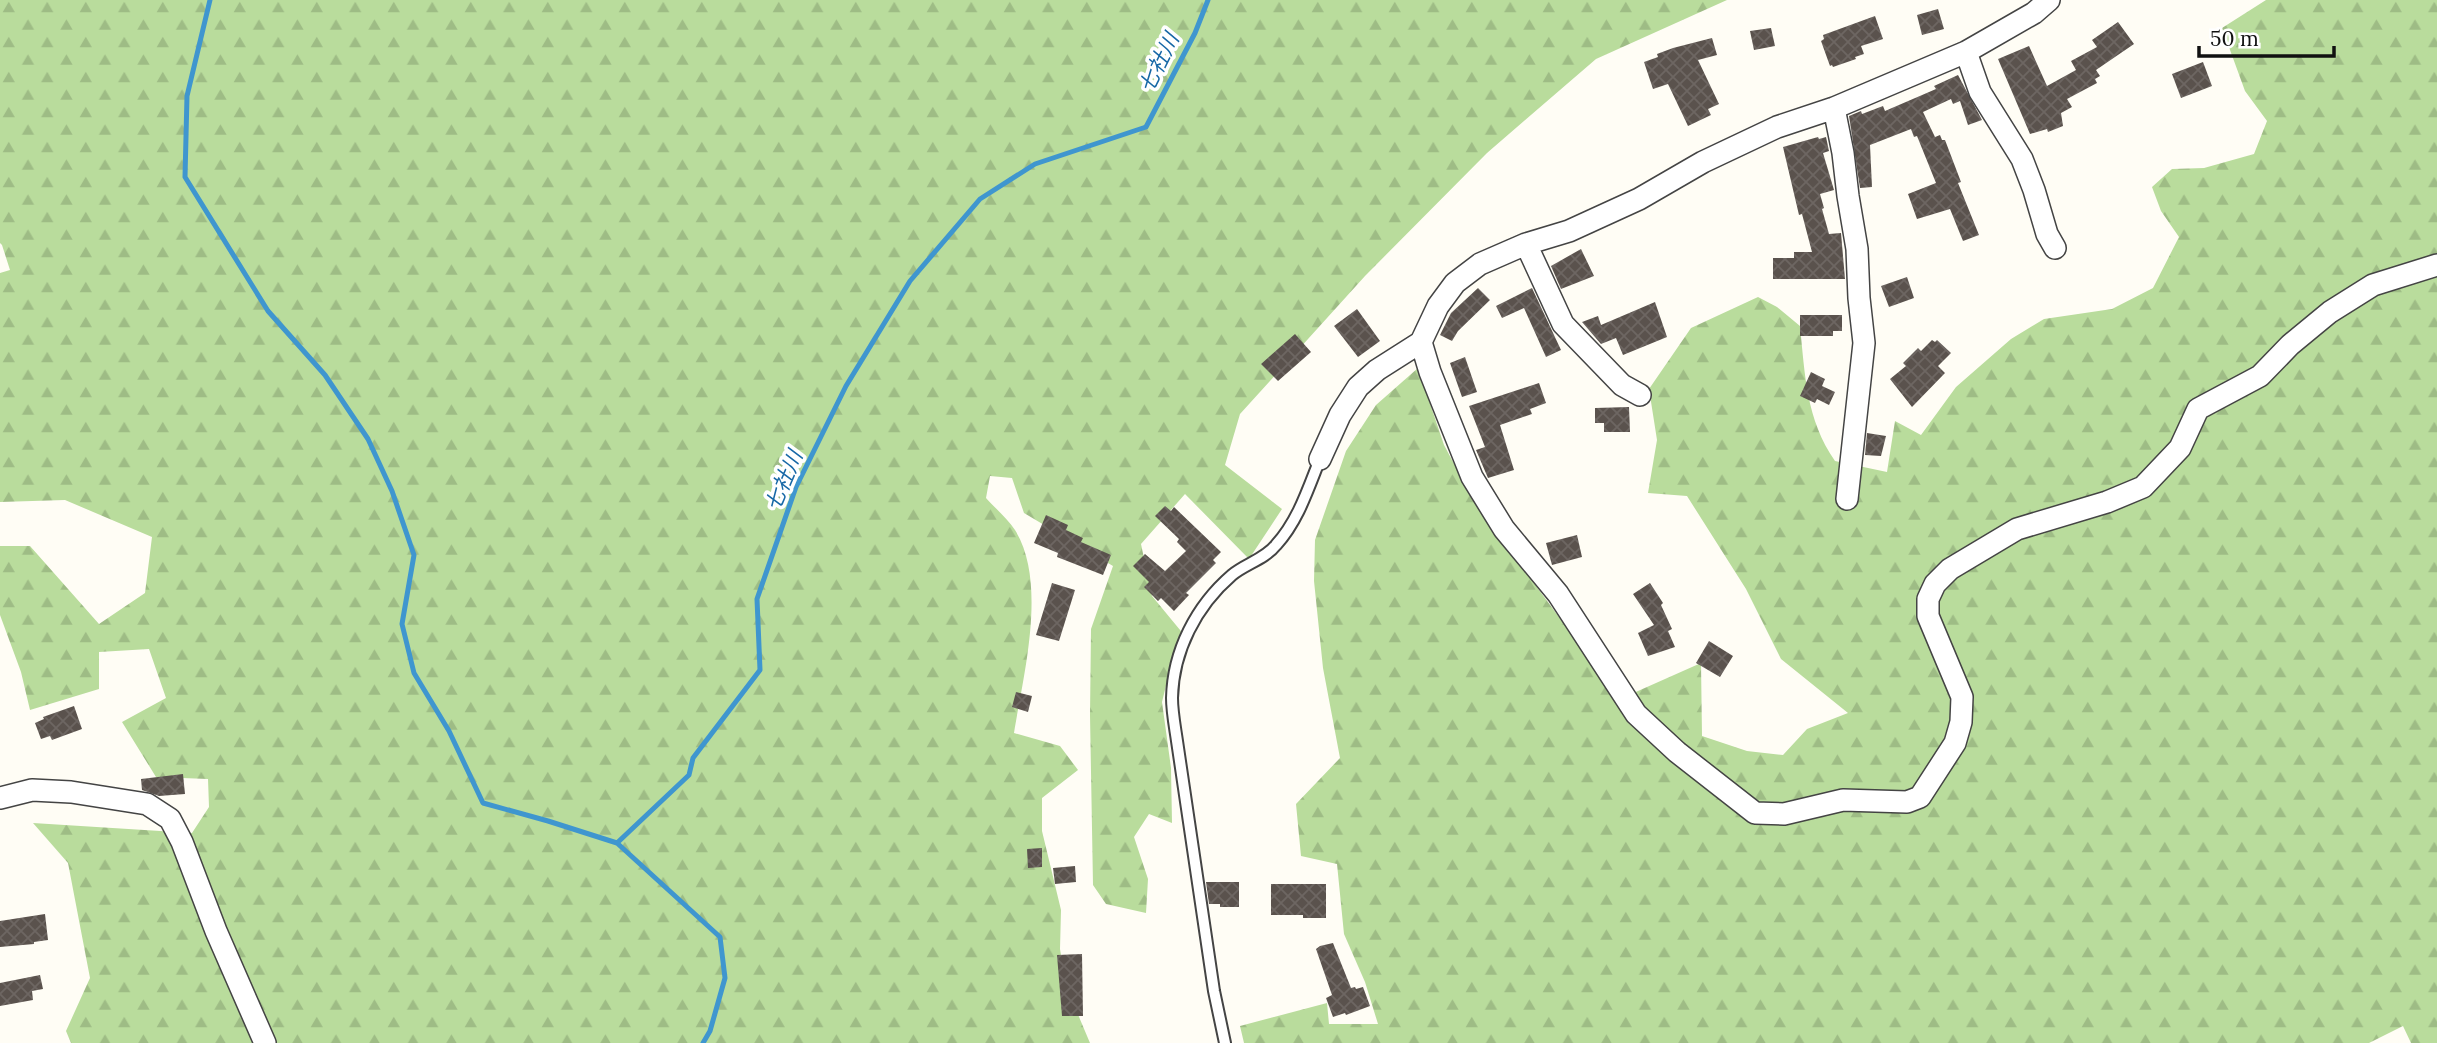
<svg xmlns="http://www.w3.org/2000/svg" width="2437" height="1043" font-family="Lora,'Noto Sans JP',serif">
<defs>
<pattern id="forest-firs" width="22" height="20" patternUnits="userSpaceOnUse" patternTransform="scale(1.75)"><rect width="22" height="20" fill="#b9dc9c"/><path d="M5 1l3.5 6h-7zM16 11l3.5 6h-7z" fill="#9ebc85"/></pattern>
<pattern id="building-cross-hatch" width="8" height="8" patternUnits="userSpaceOnUse" patternTransform="scale(1.75)"><rect width="8" height="8" fill="#5a524d"/><path d="M0 0l8 8M0 8l8-8" fill="none" stroke="#6d6662"/></pattern>
</defs>
<rect width="100%" height="100%" fill="#fffdf5"/>
<path fill="url(#forest-firs)" d="M0 0H1727L1596 59 1487 153 1365 276 1240 414 1225 465 1282 509 1249 559 1185 494 1141 544 1152 596 1185 636 1174 653 1162 702 1171 768 1172 823 1149 814 1134 837 1148 879 1146 913 1106 904 1093 885 1090 715 1091 629 1113 566 1024 513 1012 478 990 476 986 498C995 508 1008 519 1015 530 1048 583 1023 676 1014 733L1060 746 1078 770 1042 798V831L1061 910 1060 949 1066 986 1090 1043H71L66 1031 90 978 68 863 33 823 192 833 209 807 208 779 156 777 122 722 166 698 149 649 99 652V689L30 710 21 672 0 615V546H30L99 624 145 593 152 537 65 500 0 502V273L10 270 2 245 0 243Z
M2266 0H2437V1043H2411L2403 1026 2369 1043H1244L1240 1026 1327 1003 1329 1024H1378L1365 982 1344 934 1337 864 1301 856 1296 804 1340 758 1323 668 1314 581 1315 540 1346 451 1376 405 1418 368 1444 445 1476 505 1610 686 1629 695 1701 663 1702 736 1747 751 1783 755 1807 729 1848 713 1781 659 1746 589 1687 496 1648 493 1657 440 1649 389 1691 328 1758 297 1777 307 1800 326C1805 375 1806 419 1835 461L1887 472 1895 421 1921 435 1956 387 2011 339 2044 319 2112 309 2153 288 2179 237 2161 211 2152 187 2172 169 2204 168 2254 154 2267 121 2245 91 2222 28Z"/>
<g fill="none" stroke-linecap="round" stroke-linejoin="round">
<path stroke="#3f96cf" stroke-width="5" d="M210 0 187 96 185 177 268 311 325 375 368 439 392 491 414 555 402 624 414 673 449 731 483 803 548 821 617 843
M703 1043 710 1031 725 978 720 937 617 843 689 775 693 758 760 670 757 599 796 487 846 386 910 281 980 199 1035 164 1146 127 1195 33 1208 0"/>
</g>
<path fill="url(#building-cross-hatch)" d="M1938 9 1944 29 1922 35 1917 15Z
M1875 16 1883 39 1861 46 1864 54 1855 57 1856 59 1833 67 1832 65 1830 66 1821 41 1824 39 1823 35Z
M2118 22 2134 44 2096 70 2100 76 2095 79 2097 83 2067 99 2072 107 2061 113 2063 126 2048 132 2047 129 2030 134 1998 59 2029 46 2047 86 2076 70 2071 61 2097 47 2092 40Z
M1771 28 1775 46 1754 50 1750 31Z
M1712 38 1717 55 1698 60 1719 104 1708 109 1711 115 1688 126 1668 84 1653 89 1644 62 1658 57 1657 54 1673 48Z
M2203 62 2212 86 2181 98 2172 74Z
M1958 75 1982 120 1968 125 1960 101 1953 104 1951 99 1923 112 1935 137 1940 135 1942 140H1945L1961 182 1958 183 1979 235 1963 241 1950 209 1917 219 1908 194 1936 183 1917 136 1914 137 1911 129 1870 145 1872 187 1860 188 1849 116 1861 111 1862 114 1883 106 1885 111 1936 89 1934 86Z
M1818 137 1819 139 1826 137 1829 151 1823 153 1834 190 1820 194 1824 208 1822 209 1829 234 1841 233 1845 279H1773V258H1794V252H1812L1802 214 1799 215 1783 147Z
M1581 249 1594 276 1561 289 1551 266Z
M1907 277 1914 298 1889 307 1881 286Z
M1478 288 1490 300 1458 331 1452 341 1440 335 1451 313Z
M1532 288 1561 350 1546 357 1524 308 1502 318 1496 306Z
M1655 302 1667 337 1623 355 1616 338 1601 344 1582 322 1598 316 1601 325Z
M1357 309 1380 341 1358 357 1334 326Z
M1800 315H1842V331H1833V336H1800Z
M1295 334 1311 352 1278 381 1261 364Z
M1932 340 1935 342 1937 340 1951 353 1938 366 1945 373 1912 407 1890 379 1906 366 1903 363 1918 348 1921 351Z
M1465 357 1477 392 1462 397 1450 363Z
M1811 372 1825 379 1822 386 1835 392 1829 405 1817 399 1815 403 1800 396Z
M1539 383 1546 403 1530 409 1532 414 1500 425 1514 470 1488 478 1476 450 1485 447 1469 406Z
M1629 407 1630 432H1604V423H1595V408Z
M1867 433 1886 436 1881 456 1865 455Z
M1165 506 1171 511 1174 507 1221 552 1213 560 1216 563 1186 593 1189 595 1174 611 1161 598 1158 601 1144 587 1149 582 1133 566 1145 554 1165 571 1186 551 1177 542 1179 539 1155 516Z
M1046 515 1068 525 1066 530 1083 538 1081 542 1111 555 1103 575 1057 557 1058 553 1034 543Z
M1577 535 1582 557 1552 565 1546 543Z
M1052 583 1075 590 1059 641 1036 635Z
M1650 583 1663 603 1661 605 1672 629 1668 631 1675 647 1648 656 1638 633 1654 625 1633 594Z
M1709 641 1733 656 1720 677 1696 663Z
M1016 692 1032 696 1028 712 1012 707Z
M74 706 82 729 52 740 50 736 41 739 35 723 44 719 43 717Z
M183 774 185 794 159 796 142 790 141 779Z
M1042 848V867L1028 868 1027 849Z
M1075 866 1076 882 1055 884 1053 868Z
M1206 882H1239V907H1220V904H1209Z
M1271 884H1326V918H1303V915H1271Z
M45 914 48 940 34 942V944L0 947V921Z
M1333 943 1351 988 1355 987 1356 989 1363 987 1370 1006 1346 1015 1345 1013 1333 1017 1326 998 1332 995 1316 949 1320 946Z
M1082 954 1083 1016H1062L1057 955Z
M40 975 43 989 32 991 33 1000 0 1006V983Z"/>
<g fill="none" stroke-linecap="round" stroke-linejoin="round">
<g stroke="#444" stroke-width="14">
<path id="lane" d="M1225 1043 1214 991 1177 741C1175 727 1172 712 1172 698 1173 651 1196 606 1232 575 1245 564 1265 559 1276 545 1298 521 1308 489 1320 459"/>
</g>
<g stroke="#444" stroke-width="24">
<path id="street" d="M1966 52 1980 92 2022 159 2034 190 2047 234 2055 248
M1834 108 1843 153 1848 196 1857 249 1859 298 1864 343 1847 499
M1526 244 1563 324 1622 385 1640 395
M1421 342 1430 372 1472 477 1504 529 1558 594 1636 714 1677 752 1755 813 1784 814 1843 800 1907 802 1920 797 1955 743 1961 722 1962 697 1928 616V599L1935 584 1950 569 2017 529 2107 502 2143 487 2180 448 2198 409 2260 376 2290 345 2330 312 2373 285 2437 265
M1320 459 1340 415 1358 387 1377 370 1421 342 1438 306 1455 283 1480 264 1526 244 1569 231 1639 199 1703 162 1777 127 1834 108 1966 52 2034 13 2049 0
M0 798 32 790 71 792 147 804 170 819 182 842 216 931 265 1043"/>
</g>
<use href="#lane" stroke="#fff" stroke-width="10"/>
<use href="#street" stroke="#fff" stroke-width="21"/>
</g>
<g text-anchor="middle" stroke-width="7" stroke-linejoin="round" paint-order="stroke">
<g font-size="21" font-style="italic" fill="#1768a6" stroke="#fff">
<text transform="translate(1159 63) rotate(-64)" y="7">七社川</text>
<text transform="translate(784 481) rotate(-67)" y="7">七社川</text>
</g>
</g>
<path d="M2199 46v10h135v-10" fill="none" stroke="#111111" stroke-width="3.5"/>
<text x="2210" y="46" font-size="21" fill="#111111" stroke="#ffffff" stroke-width="5" paint-order="stroke">50 m</text>
</svg>
